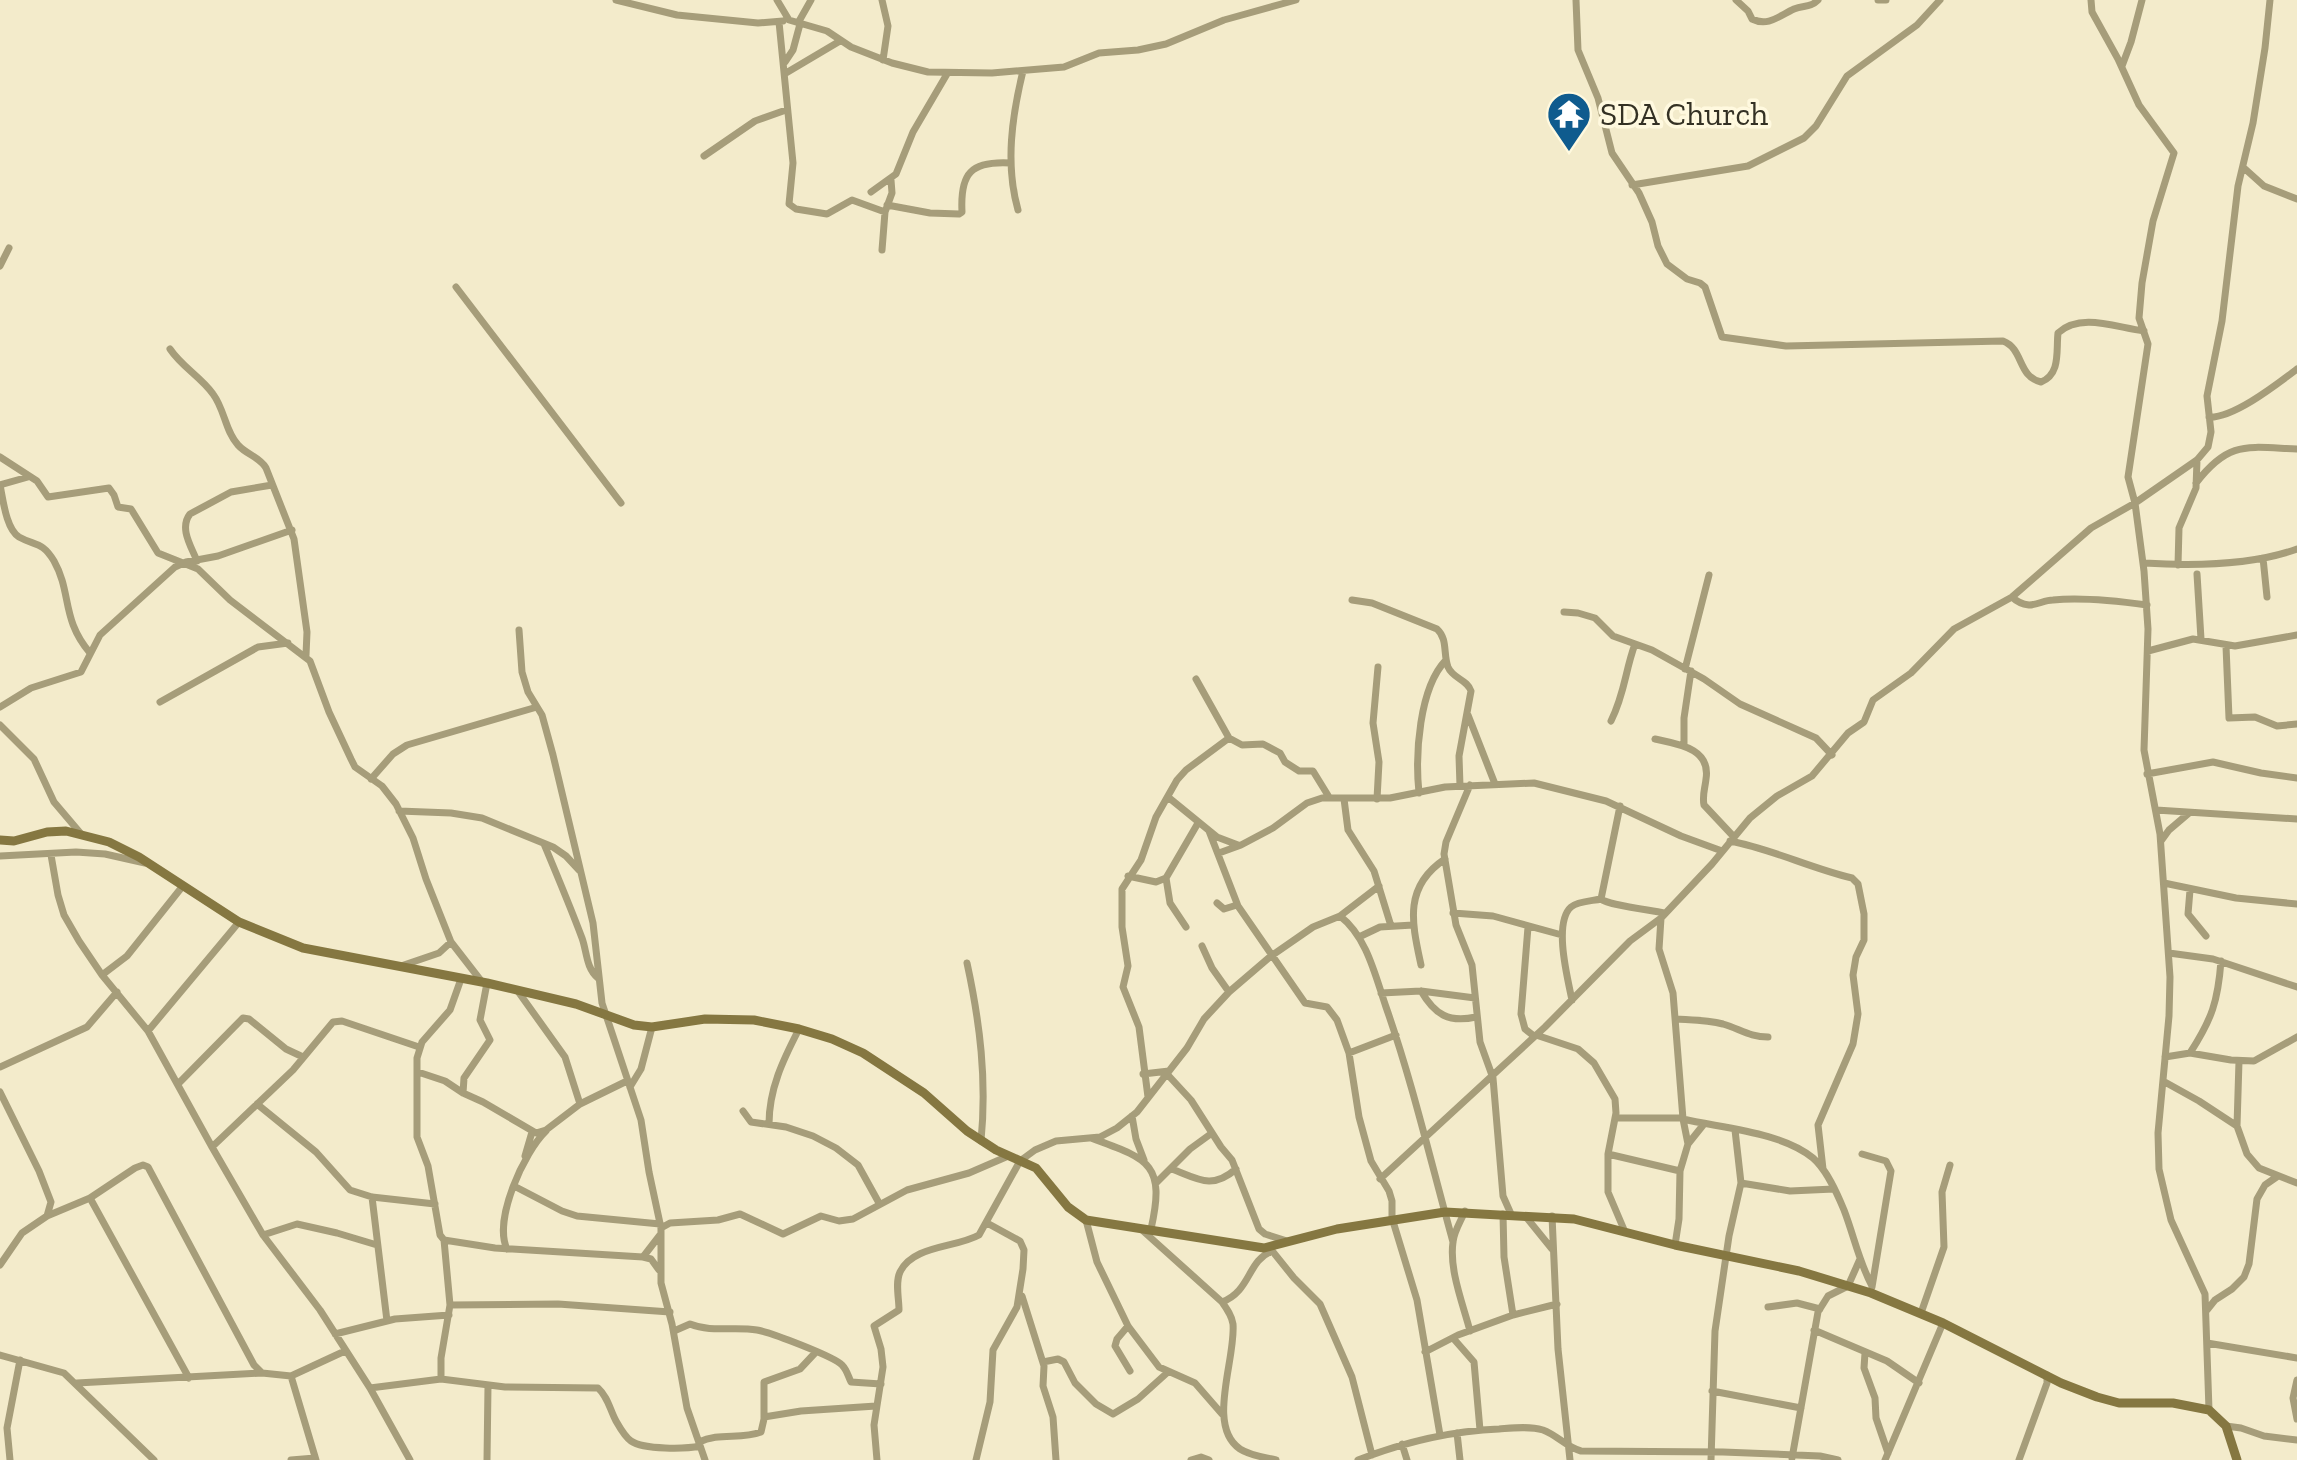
<svg xmlns="http://www.w3.org/2000/svg" width="2297" height="1460" font-family="'Zilla Slab',serif">
<rect width="100%" height="100%" fill="#f3ebcb"/>
<g fill="none" stroke-linecap="round" stroke-linejoin="round">
<path stroke="#a69d7a" stroke-width="7" d="M616 0 677 15 758 23 783 21
M777 0 789 20 827 31 851 47 892 63 928 72 992 73 1064 67 1099 53 1138 50 1166 44 1224 20 1296 0
M882 0 888 26 883 60
M1576 0 1578 50 1598 98 1612 153 1639 193 1652 222 1658 246 1667 264 1687 279 1700 283 1705 287 1722 337 1786 346 2003 341C2024 349 2017 376 2041 382 2061 374 2056 351 2058 333 2081 312 2117 328 2144 331
M1736 0 1748 11 1752 19C1768 27 1779 16 1794 9 1804 5 1810 8 1818 0
M1878 0H1886
M2091 0 2092 12 2118 59 2139 105 2174 153 2153 221 2142 283 2139 318 2148 344 2128 477 2135 503 2144 571 2148 629 2144 750 2160 834 2170 977 2169 1016 2158 1133 2159 1169 2171 1220 2205 1294 2209 1410
M779 22 793 163 789 204 796 209 827 214 852 200 885 212
M798 23 811 0
M785 62 793 50 800 24
M2122 66 2131 42 2142 0
M786 73 840 41
M704 156 755 121 786 110
M2244 168 2264 186 2297 199
M1632 185 1748 166 1804 138 1816 126 1847 76 1917 25 1940 0
M871 192 896 174 913 132 947 74
M887 205 930 213 959 214 962 212C960 173 971 161 1010 163
M1018 210C1005 164 1012 116 1023 71
M882 250 885 212 892 193 891 180
M0 266 9 248
M456 287 621 503
M170 349C182 367 201 377 213 394 225 410 225 431 238 445 247 455 260 457 266 468L294 539 307 632 306 655
M2209 417C2234 418 2277 384 2297 369
M0 457 37 481 48 497 109 488 114 495 118 507 131 509 158 553 198 569 230 600 310 661 329 712 351 759 355 767 382 786 396 804 413 838 426 879 451 942 482 982
M28 477 0 485C3 499 6 529 19 537 35 546 42 541 54 561 72 593 61 619 90 653
M2196 483C2229 440 2247 447 2297 449
M2263 558 2267 597
M197 561C191 546 179 528 190 514L231 492 272 485
M2144 563C2192 566 2250 566 2297 549
M2178 565 2179 528 2196 488 2197 460
M2197 574 2201 639
M2012 597C2017 602 2021 604 2029 605 2038 605 2044 600 2053 600 2081 597 2118 601 2147 605
M1352 600 1372 603 1437 629C1448 639 1443 654 1448 667 1453 679 1467 679 1471 691L1459 756 1460 786
M1564 612 1578 613 1595 618 1613 636 1652 650 1704 679 1740 704 1816 738 1832 755
M519 630 522 672 528 692 542 715 553 755 593 923 602 1003 641 1120 649 1172 661 1228V1283L672 1324 687 1408 705 1460
M2226 646 2229 718 2255 717 2277 726 2297 724
M2148 651 2193 639 2235 646 2297 635
M1685 669 1709 575
M1196 679 1229 738 1242 745 1263 744 1280 753 1285 762 1299 771H1313L1329 797
M160 702 258 647 288 643
M0 707 31 688 81 672 100 635 175 567 186 562 218 556 292 530
M1468 715 1495 784
M1611 721C1625 693 1625 671 1635 644
M0 725 34 759 54 802 82 835
M1655 739C1678 744 1711 748 1706 779 1705 789 1702 795 1704 805L1734 837
M1684 745V718L1691 671
M2147 774 2213 762 2261 773 2297 778
M371 779 393 754 407 745 537 707
M1470 785 1446 842 1444 854 1456 925 1472 965 1480 1042 1493 1078 1503 1196 1511 1214
M1419 793C1415 755 1419 688 1446 660
M1168 797 1217 837 1238 845
M1344 799 1348 830 1374 871 1391 926
M1377 799 1379 762 1373 723 1378 667
M1620 806 1601 899C1608 905 1650 910 1664 913
M2156 810 2297 819
M399 811 451 813 482 818 553 847 566 856 579 870
M1209 831 1238 906 1305 1003 1327 1007 1337 1020 1349 1053 1359 1117 1371 1161 1389 1191 1392 1201V1218L1417 1300 1440 1435
M1730 841C1772 849 1810 868 1852 878L1858 884 1864 914V940L1856 957 1853 975 1858 1014 1853 1044 1818 1125 1823 1169
M2161 841 2169 830 2189 813
M544 844C557 875 570 906 582 938 587 952 586 968 598 978
M1219 853 1241 845 1273 828 1307 803 1322 798H1390L1445 787 1534 783 1606 801 1681 836 1722 851
M51 855 58 895 64 915 79 941 102 975 148 1031 212 1147 263 1235 320 1310 370 1388 410 1460
M0 856 76 852 105 854 145 863
M1128 876 1156 882 1166 878
M2164 883 2236 898 2297 904
M2190 890 2188 914 2206 936
M1217 903 1224 909 1237 905
M1453 913 1493 916 1562 935
M1340 916C1367 937 1375 975 1386 1007 1413 1084 1431 1163 1453 1242
M1186 927 1170 903 1166 878 1198 823
M1528 927 1521 1014 1525 1029 1534 1036
M1359 937 1380 927 1413 925
M1202 946 1212 968 1229 992
M2169 953 2213 959 2297 987
M967 963C980 1023 987 1080 981 1141
M1421 965C1412 923 1403 887 1445 859
M401 966 439 953 451 942
M102 975 127 956 182 887
M461 979 450 1010 422 1042 417 1058V1137L428 1166 440 1235 444 1240 495 1248 643 1257 651 1259 659 1270
M517 990 565 1057 580 1104
M1421 991C1435 1015 1449 1023 1476 1017
M1381 993 1421 991 1475 998
M1572 1000C1568 980 1553 923 1571 907 1578 901 1592 901 1601 899
M1676 1019C1692 1020 1708 1020 1723 1024 1740 1029 1750 1037 1768 1037
M148 1031 239 922
M1536 1035 1578 1049 1594 1063 1615 1099 1616 1113 1608 1154V1192L1625 1232
M1349 1053 1396 1035
M2190 1053C2212 1019 2218 1001 2221 961
M2165 1057 2190 1053 2231 1060 2254 1061 2297 1037
M0 1067 87 1027 117 992
M418 1072 445 1081 463 1093 483 1102 536 1133 546 1130 580 1104 627 1081
M1143 1074 1169 1071
M1167 1074 1191 1100 1221 1147 1232 1160 1259 1229 1265 1234 1287 1241
M2163 1081 2199 1101 2237 1126 2247 1154 2259 1168 2297 1183
M178 1084 243 1018 249 1019 286 1049 303 1057
M630 1087 641 1069 652 1027
M0 1092 39 1171 51 1202 47 1216 22 1233 0 1265
M463 1093 464 1078 490 1040 480 1020 487 983
M1148 1097 1139 1027 1123 987 1128 966 1122 927V889L1141 860 1156 817 1177 780 1186 770 1229 738
M257 1104 316 1152 350 1190 372 1197 435 1204
M743 1111 751 1122 786 1127 813 1136 836 1148 858 1165 879 1203
M1132 1116 1136 1139 1144 1160
M1615 1118H1683
M1683 1119C1721 1128 1782 1132 1813 1158 1827 1170 1837 1193 1844 1210 1854 1236 1859 1262 1872 1286
M769 1124C769 1089 783 1060 799 1029
M2237 1126 2239 1061
M1091 1138C1148 1159 1166 1163 1151 1229
M1688 1144 1704 1124
M212 1147 293 1070 333 1022 342 1021 419 1047
M1608 1154 1680 1171
M1862 1154 1886 1161 1891 1171 1872 1287
M525 1156 532 1132
M1172 1169C1198 1179 1212 1190 1236 1169
M1380 1179 1545 1027 1630 941 1661 918
M1156 1183 1190 1149 1212 1133
M1741 1183 1790 1191 1834 1189
M514 1186 562 1211 577 1216 660 1224
M372 1197 387 1321
M90 1198 189 1378
M1465 1211C1461 1221 1454 1231 1453 1242 1449 1270 1463 1304 1470 1331
M1503 1214 1504 1257 1513 1315
M47 1216 90 1198 135 1168 143 1165 148 1167 254 1365 262 1373 291 1376 345 1351
M1552 1216 1558 1349 1570 1460
M1526 1217 1552 1249
M1086 1220 1097 1262 1128 1326 1159 1367 1195 1383 1222 1414
M661 1228 670 1223 718 1220 740 1214 783 1234 821 1216 839 1221 853 1219 907 1190 969 1173 1006 1157
M1142 1230 1222 1302C1227 1309 1232 1316 1233 1324 1236 1359 1206 1426 1240 1449 1251 1456 1264 1457 1276 1460
M263 1235 297 1224 337 1233 377 1245
M1675 1245 1679 1219 1680 1171 1688 1144 1683 1119 1673 993 1659 949 1661 918 1712 864 1750 818 1777 796 1812 776 1848 733 1864 722 1873 700 1911 673 1954 629 2012 597 2091 528 2135 503 2197 460 2208 447 2211 432 2207 396 2222 321 2238 186 2253 123 2265 48 2270 0
M1269 1247 1294 1278 1320 1304 1352 1377 1372 1455
M507 1249C493 1220 524 1152 546 1131
M643 1257 660 1235
M1022 1296 1044 1366 1043 1386 1053 1417 1056 1460
M1222 1302C1251 1291 1247 1261 1272 1251
M450 1305 558 1304 670 1312
M1768 1307 1797 1303 1820 1309
M2207 1310 2215 1300 2232 1289 2244 1277 2249 1264 2257 1199 2265 1185 2278 1176
M1921 1313 1944 1247 1942 1192 1950 1165
M1128 1326 1117 1339 1115 1346 1130 1371
M1814 1330 1887 1361 1919 1383
M674 1331 690 1324C712 1333 733 1326 757 1330 770 1332 835 1357 842 1365 847 1370 848 1376 851 1382L881 1384
M335 1334 395 1319 449 1315
M1453 1338 1474 1362 1480 1430
M2207 1343 2297 1358
M1425 1352 1458 1335 1513 1315 1557 1304
M1865 1353 1864 1368 1875 1398 1876 1418 1888 1453
M0 1355 64 1373 154 1460
M1043 1362 1058 1359 1064 1362 1075 1383 1096 1404 1113 1414 1138 1399 1168 1372
M291 1376 316 1460
M441 1379V1358L450 1305 444 1240
M2297 1380 2293 1398 2297 1419
M77 1383 262 1373
M370 1388 441 1379 505 1387 598 1388C608 1397 610 1410 616 1421 620 1428 625 1437 631 1441 644 1450 686 1449 700 1446
M1712 1391 1801 1408
M764 1417 801 1411 876 1406
M2226 1426 2241 1428 2264 1436 2297 1440
M1457 1433 1460 1460
M699 1442C719 1432 741 1440 761 1432L764 1419V1382L800 1369 815 1353
M1402 1444 1407 1460
M1792 1458 1818 1312 1828 1296 1848 1286 1860 1259
M10 1460 7 1428 20 1360
M291 1460 315 1458
M487 1460 488 1386
M877 1460 874 1425 883 1367 881 1349 874 1326 899 1310C899 1298 895 1283 900 1272 913 1245 956 1248 979 1235L1020 1161 1035 1150 1056 1141 1100 1137 1117 1128 1137 1112 1187 1048 1204 1019 1229 992 1271 956 1313 927 1340 916 1379 886
M976 1460 990 1402 993 1350 1017 1307 1023 1269 1024 1250 1020 1241 987 1223
M1191 1460 1201 1457 1209 1460
M1358 1460C1404 1442 1450 1431 1499 1429 1513 1428 1529 1426 1543 1430 1557 1435 1566 1447 1581 1451L1723 1452 1820 1456 1838 1460
M1711 1460 1715 1331 1729 1236 1741 1183 1735 1130
M1885 1460 1943 1323
M2019 1460 2047 1383V1375"/>
<path stroke="#857741" stroke-width="9" d="M0 840 14 841 47 832 66 831 109 842 139 857 239 922 303 948 487 983 576 1004 634 1025 652 1027 705 1019 754 1020 799 1029 832 1039 863 1053 924 1093 967 1131 996 1150 1036 1168 1068 1207 1086 1220 1264 1248 1337 1229 1445 1212 1574 1219 1675 1245 1799 1271 1871 1293 1943 1323 2061 1383 2097 1397 2119 1403H2173L2209 1410 2226 1426 2237 1460"/>
</g>
<defs>
<g id="temple-pin" transform="scale(2.3)"><path d="M0 17L-7.5 6A9.5 9.5 0 1 1 7.5 6Z" fill="#0f5b8e" stroke="#fff9df"/><path d="M0-6L5-2H3V0L6.5 2.5H4V6H1.5V3h-3V6H-4V2.5H-6.5L-3 0V-2H-5Z" fill="#fff"/></g>
</defs>
<g fill-rule="evenodd">
<use href="#temple-pin" x="1569" y="114"/>
</g>
<g text-anchor="middle" stroke-width="7" stroke-linejoin="round" paint-order="stroke">
<g font-size="32" fill="#343124" stroke="#fff9df" text-anchor="start">
<text x="1600" y="125">SDA Church</text>
</g>
</g>
</svg>
